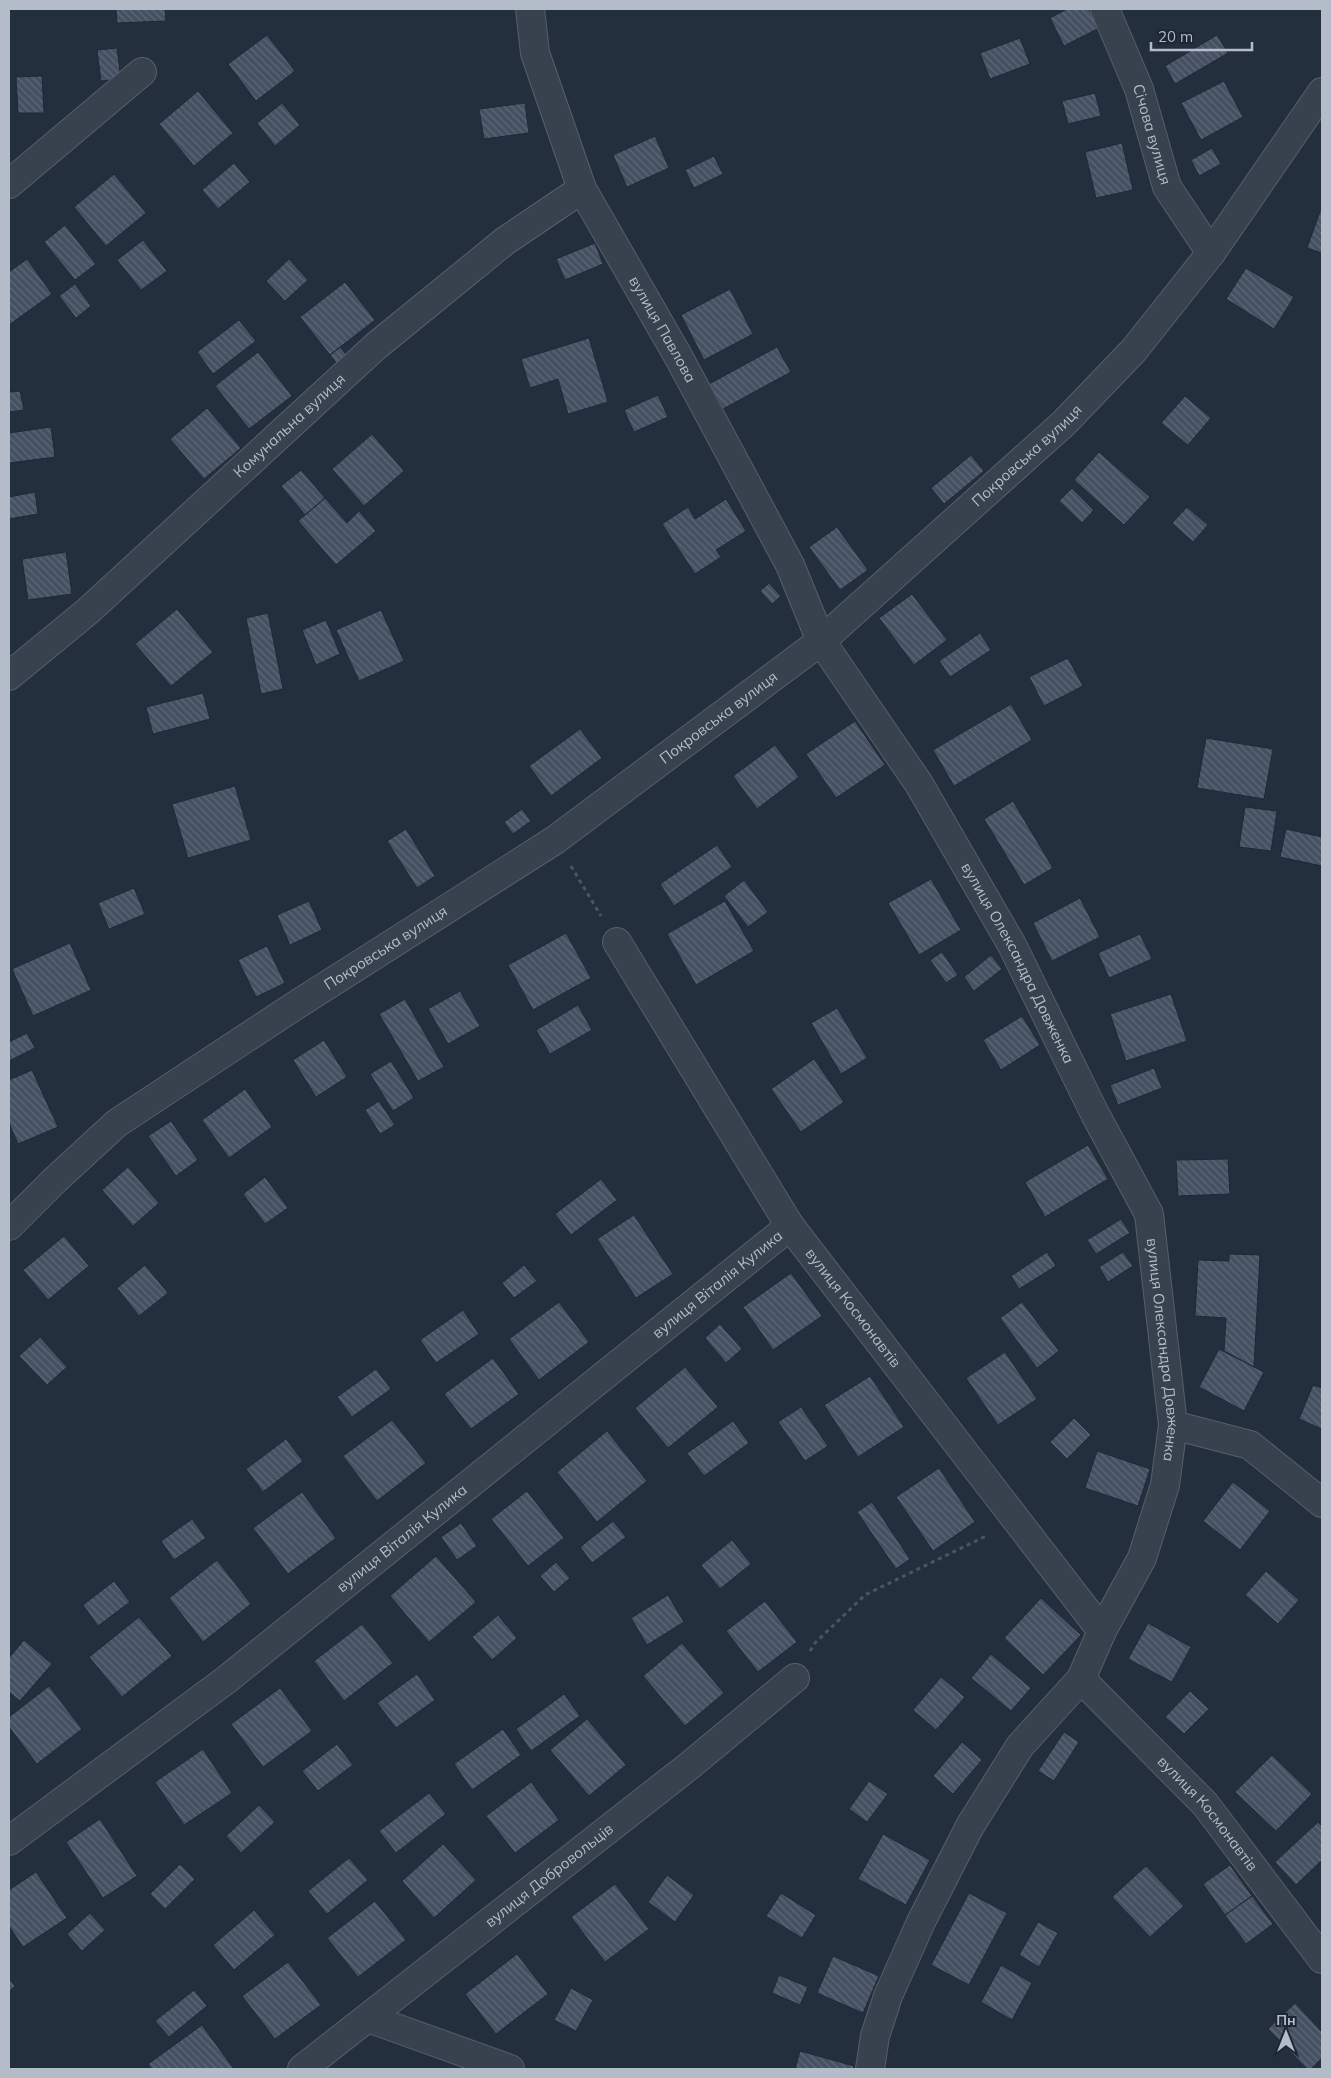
<svg xmlns="http://www.w3.org/2000/svg" width="1331" height="2078" font-family="Mulish,sans-serif">
<defs>
<pattern id="building-back-hatch" width="6" height="6" patternUnits="userSpaceOnUse" patternTransform="scale(1.25)"><rect width="6" height="6" fill="#455162"/><path d="M-1 5l2 2M0 0l6 6M5-1l2 2" fill="none" stroke="#5d6877"/></pattern>
</defs>
<rect width="100%" height="100%" fill="#242f3e"/>
<path fill="url(#building-back-hatch)" stroke="#1f2835" d="M116 9H165L166 21 117 23Z
M1067 9H1089L1099 28 1064 46 1050 18Z
M267 35 295 71 256 101 228 64Z
M1217 35 1228 53 1175 84 1165 66Z
M1020 38 1030 64 990 79 980 53Z
M117 48 121 79 101 81 97 50Z
M42 76 44 113H18L16 77Z
M1224 81 1243 117 1201 140 1181 103Z
M198 91 233 133 194 166 159 124Z
M1095 93 1101 116 1068 124 1062 101Z
M282 103 300 125 275 146 257 123Z
M525 103 529 133 484 139 479 109Z
M655 136 669 168 627 187 613 155Z
M1122 143 1133 190 1096 198 1085 152Z
M1212 148 1221 164 1199 176 1191 160Z
M714 156 723 174 694 188 685 170Z
M234 163 250 182 218 209 202 190Z
M114 174 146 213 106 246 74 207Z
M1322 206V253L1307 248Z
M65 225 96 264 75 280 44 242Z
M143 240 167 271 141 290 117 260Z
M595 243 603 264 565 280 556 259Z
M27 259 52 294 9 325V272Z
M289 259 308 280 285 301 266 281Z
M1246 268 1294 297 1274 329 1226 299Z
M345 282 375 320 330 355 300 317Z
M75 284 91 306 76 318 59 296Z
M730 289 753 334 704 360 681 315Z
M239 320 256 341 213 374 197 352Z
M589 338 608 402 568 414 558 379 530 388 521 359Z
M340 347 350 359 340 368 330 355Z
M777 347 791 372 723 409 709 384Z
M258 352 292 396 249 429 215 386Z
M20 391 24 410 9 412V392Z
M658 395 668 417 634 432 624 410Z
M1185 396 1211 418 1188 445 1161 423Z
M207 408 241 448 204 479 170 439Z
M51 427 55 457 9 463V433Z
M372 434 404 471 364 506 332 469Z
M1099 452 1150 497 1124 525 1074 480Z
M971 455 984 471 944 504 931 488Z
M301 470 325 498 305 515 281 486Z
M1072 488 1094 510 1082 523 1059 501Z
M35 492 38 514 9 519V497Z
M325 498 347 523 359 511 376 531 336 565 298 521Z
M726 499 746 531 716 550 721 557 695 574 662 524 688 507 695 519Z
M1187 507 1208 525 1193 542 1172 523Z
M837 527 868 570 840 590 809 547Z
M66 552 72 594 28 600 22 559Z
M769 583 781 596 772 604 760 591Z
M912 594 947 640 914 665 879 618Z
M177 609 213 652 171 686 135 644Z
M381 610 404 661 359 681 336 630Z
M268 613 283 689 261 694 246 618Z
M326 620 340 654 316 665 302 630Z
M980 633 991 650 950 677 939 661Z
M1068 658 1083 686 1044 706 1029 677Z
M203 693 210 719 153 734 146 707Z
M1011 704 1032 740 954 786 933 750Z
M855 721 885 765 836 798 806 754Z
M580 729 602 758 551 796 529 766Z
M1206 738 1273 749 1264 799 1197 788Z
M775 745 799 777 757 809 733 776Z
M235 786 251 840 188 858 172 804Z
M1013 801 1053 868 1024 885 984 819Z
M1245 807 1277 811 1271 851 1239 847Z
M522 809 531 821 513 834 504 822Z
M406 829 435 876 417 888 387 841Z
M1286 829 1322 837V866L1280 857Z
M717 845 732 867 674 906 660 884Z
M931 879 961 930 919 955 888 903Z
M744 880 768 912 748 927 724 896Z
M134 888 145 914 109 929 98 903Z
M1080 898 1100 937 1052 961 1033 923Z
M309 901 322 930 290 945 277 915Z
M725 901 754 951 696 985 667 934Z
M566 933 591 978 533 1010 508 965Z
M1140 934 1152 959 1109 978 1098 953Z
M70 943 91 990 33 1016 12 969Z
M267 946 285 983 256 997 238 960Z
M942 952 958 975 946 983 930 960Z
M991 955 1002 969 974 991 964 977Z
M460 991 480 1026 448 1044 428 1009Z
M1171 994 1187 1041 1126 1061 1110 1014Z
M405 999 444 1067 418 1081 379 1014Z
M578 1005 592 1030 550 1054 536 1030Z
M837 1008 867 1058 841 1074 811 1023Z
M1022 1016 1040 1045 1001 1070 983 1040Z
M27 1033 35 1048 9 1061V1042Z
M324 1040 347 1077 316 1097 293 1060Z
M814 1059 844 1102 801 1132 771 1089Z
M391 1061 414 1098 393 1111 370 1074Z
M1154 1068 1162 1088 1118 1105 1110 1085Z
M32 1070 58 1127 18 1144 9 1123V1080Z
M245 1089 272 1127 229 1158 202 1120Z
M379 1101 395 1125 380 1134 365 1110Z
M171 1121 198 1160 176 1176 148 1136Z
M1088 1145 1108 1179 1045 1217 1025 1182Z
M1228 1159 1230 1194 1178 1196 1176 1160Z
M128 1167 159 1203 133 1226 102 1190Z
M265 1177 288 1208 265 1224 243 1194Z
M601 1179 617 1200 571 1235 555 1214Z
M634 1215 673 1274 636 1298 597 1239Z
M1121 1219 1130 1233 1096 1254 1087 1240Z
M64 1236 89 1266 48 1300 23 1270Z
M1047 1252 1056 1266 1019 1289 1011 1276Z
M1123 1252 1133 1266 1108 1282 1099 1267Z
M1229 1254 1260 1255 1254 1367 1224 1351 1226 1318 1195 1316 1198 1260 1229 1261Z
M145 1265 168 1293 139 1316 117 1288Z
M524 1265 537 1281 514 1298 502 1283Z
M791 1273 822 1316 773 1350 743 1307Z
M559 1302 589 1342 539 1380 509 1339Z
M1022 1302 1059 1351 1037 1368 1000 1318Z
M463 1310 479 1334 436 1363 420 1340Z
M720 1324 742 1349 726 1363 705 1338Z
M40 1337 67 1367 47 1385 19 1356Z
M1219 1349 1264 1372 1244 1411 1199 1387Z
M1005 1352 1037 1399 998 1425 966 1378Z
M493 1358 519 1394 471 1429 444 1394Z
M685 1367 718 1407 668 1448 635 1408Z
M376 1369 391 1389 352 1417 337 1397Z
M870 1376 904 1427 858 1457 824 1405Z
M1313 1385 1322 1388V1429L1299 1419Z
M801 1407 828 1446 805 1461 778 1422Z
M1074 1418 1091 1435 1067 1459 1050 1442Z
M392 1420 426 1463 377 1501 343 1456Z
M733 1421 749 1443 704 1476 687 1453Z
M607 1431 647 1481 597 1522 557 1472Z
M286 1439 303 1461 263 1492 246 1469Z
M1097 1451 1150 1469 1138 1506 1085 1488Z
M939 1468 975 1522 933 1551 896 1497Z
M1233 1482 1270 1511 1240 1550 1203 1521Z
M527 1491 564 1538 528 1566 491 1519Z
M302 1492 336 1538 288 1574 253 1528Z
M872 1502 910 1559 896 1569 857 1512Z
M192 1519 206 1538 174 1560 161 1541Z
M613 1521 626 1537 592 1563 580 1547Z
M461 1523 477 1546 457 1560 441 1537Z
M732 1540 751 1564 720 1589 701 1565Z
M436 1556 476 1602 429 1642 390 1596Z
M217 1560 251 1604 203 1642 169 1598Z
M556 1562 570 1578 554 1592 540 1576Z
M1266 1571 1299 1600 1278 1624 1245 1595Z
M114 1581 130 1602 98 1626 83 1605Z
M668 1595 684 1622 647 1645 631 1618Z
M1041 1598 1081 1635 1043 1675 1004 1638Z
M765 1601 797 1642 758 1672 726 1631Z
M498 1615 517 1638 492 1660 472 1637Z
M139 1617 172 1656 122 1697 89 1657Z
M1148 1623 1191 1647 1172 1682 1128 1659Z
M362 1624 393 1663 344 1701 314 1661Z
M24 1640 52 1664 20 1701 9 1692V1658Z
M682 1643 724 1693 685 1726 643 1676Z
M991 1654 1031 1688 1011 1711 971 1678Z
M417 1674 435 1700 396 1728 377 1703Z
M941 1677 965 1697 936 1730 913 1710Z
M49 1686 82 1729 37 1764 9 1727V1717Z
M280 1688 312 1731 263 1767 231 1724Z
M1190 1691 1209 1709 1184 1734 1165 1717Z
M564 1694 580 1716 531 1751 516 1729Z
M587 1719 626 1765 589 1796 550 1750Z
M503 1729 521 1755 472 1790 454 1764Z
M1064 1732 1079 1742 1054 1781 1038 1771Z
M962 1742 982 1760 953 1794 933 1776Z
M337 1744 353 1765 318 1791 302 1771Z
M203 1749 232 1793 184 1825 155 1782Z
M1272 1755 1312 1794 1276 1831 1235 1792Z
M869 1781 888 1794 867 1822 849 1809Z
M531 1782 559 1820 515 1853 486 1816Z
M429 1793 446 1814 396 1853 379 1831Z
M259 1805 275 1822 241 1853 226 1836Z
M100 1819 137 1876 103 1898 66 1842Z
M1318 1822 1322 1826V1860L1296 1885 1275 1862Z
M883 1834 930 1860 906 1905 858 1879Z
M443 1844 476 1880 434 1918 402 1881Z
M349 1858 368 1880 327 1914 308 1891Z
M180 1864 195 1879 165 1909 150 1894Z
M1230 1865 1252 1896 1225 1915 1203 1884Z
M1146 1866 1184 1906 1150 1937 1112 1897Z
M36 1872 67 1918 23 1947 9 1926V1890Z
M667 1875 694 1895 675 1922 648 1902Z
M615 1884 649 1929 605 1962 571 1917Z
M781 1893 816 1915 802 1938 766 1916Z
M969 1893 1007 1913 969 1985 931 1965Z
M1252 1896 1273 1924 1246 1944 1225 1915Z
M375 1901 406 1940 358 1977 327 1938Z
M254 1910 275 1935 234 1970 213 1945Z
M90 1913 105 1930 82 1951 67 1934Z
M1038 1922 1058 1933 1039 1967 1019 1955Z
M517 1954 548 1994 496 2034 465 1994Z
M833 1956 879 1976 863 2013 817 1993Z
M288 1962 321 2005 275 2039 242 1996Z
M1001 1965 1032 1983 1012 2020 981 2002Z
M779 1975 808 1987 800 2005 772 1993Z
M9 1979 15 1986 9 1992Z
M571 1988 593 2000 576 2031 554 2020Z
M194 1990 207 2006 169 2037 155 2021Z
M1295 2003 1322 2032V2058L1311 2069H1307L1268 2029Z
M202 2025 234 2069H152L148 2064Z
M800 2051 854 2066 853 2069H795Z"/>
<g fill="none" stroke-linecap="round" stroke-linejoin="round">
<g stroke="#565f6c" stroke-width="30">
<g id="minor">
<path id="s1" d="M530 9 535 53 582 189 678 356 790 565 821 641 919 784 1012 945 1095 1114 1149 1214 1173 1425 1165 1485 1142 1558 1102 1631 1081 1679 1020 1746 970 1826 921 1922 888 1996 875 2036 870 2069"/>
<path id="s2" d="M1105 9 1139 89 1167 187 1211 253"/>
<path d="M9 184 142 72"/>
<path id="s3" d="M9 676 88 611 376 346 505 241 582 189"/>
<path id="s4" d="M617 942 790 1226 1102 1631"/>
<path id="s5" d="M9 1226 54 1181 117 1123 293 1007 555 840 821 641 1064 423 1134 350 1211 253 1322 92"/>
<path d="M1173 1425 1250 1445 1322 1503"/>
<path id="s6" d="M1081 1679 1205 1804 1322 1959"/>
<path id="s7" d="M9 1841 226 1680 790 1226"/>
<path d="M368 2018 510 2069"/>
<path id="s8" d="M302 2069 689 1766 795 1678"/>
</g>
</g>
<path stroke="#44595c" stroke-width="3" stroke-dasharray="4 4" stroke-linecap="butt" d="M571 866 601 916
M810 1651 815 1643 865 1595 988 1535"/>
<use href="#minor" stroke="#38414e" stroke-width="28"/>
</g>
<g text-anchor="middle" stroke-width="4" stroke-linejoin="round" paint-order="stroke">
<g font-size="15" fill="#b4bcc9" stroke="#1d2633">
<text dy="5" stroke="none"><textPath href="#s2" startOffset="134">Січова вулиця</textPath></text>
<text dy="5" stroke="none"><textPath href="#s1" startOffset="350">вулиця Павлова</textPath></text>
<text dy="5" stroke="none"><textPath href="#s3" startOffset="376">Комунальна вулиця</textPath></text>
<text dy="5" stroke="none"><textPath href="#s5" startOffset="1280">Покровська вулиця</textPath></text>
<text dy="5" stroke="none"><textPath href="#s5" startOffset="875">Покровська вулиця</textPath></text>
<text dy="5" stroke="none"><textPath href="#s5" startOffset="470">Покровська вулиця</textPath></text>
<text dy="5" stroke="none"><textPath href="#s1" startOffset="1078">вулиця Олександра Довженка</textPath></text>
<text dy="5" stroke="none"><textPath href="#s7" startOffset="901">вулиця Віталія Кулика</textPath></text>
<text dy="5" stroke="none"><textPath href="#s4" startOffset="436">вулиця Космонавтів</textPath></text>
<text dy="5" stroke="none"><textPath href="#s1" startOffset="1498">вулиця Олександра Довженка</textPath></text>
<text dy="5" stroke="none"><textPath href="#s7" startOffset="496">вулиця Віталія Кулика</textPath></text>
<text dy="5" stroke="none"><textPath href="#s6" startOffset="185">вулиця Космонавтів</textPath></text>
<text dy="5" stroke="none"><textPath href="#s8" startOffset="314">вулиця Добровольців</textPath></text>
</g>
</g>
<rect width="1331" height="2078" fill="none" stroke="#b4bcc9" stroke-width="20"/>
<g transform="translate(1286 2033)" stroke="#1d2633" stroke-width="4" paint-order="stroke">
<path d="M0-4L9 19L0 12L-9 19Z" fill="#b4bcc9"/>
<text y="-8" font-size="14" font-weight="bold" text-anchor="middle" fill="#b4bcc9">Пн</text>
</g>
<path d="M1151 42v8h101v-8" fill="none" stroke="#b4bcc9" stroke-width="2.5"/>
<text x="1158" y="42" font-size="15" fill="#b4bcc9" stroke="#1d2633" stroke-width="4" paint-order="stroke">20 m</text>
</svg>
